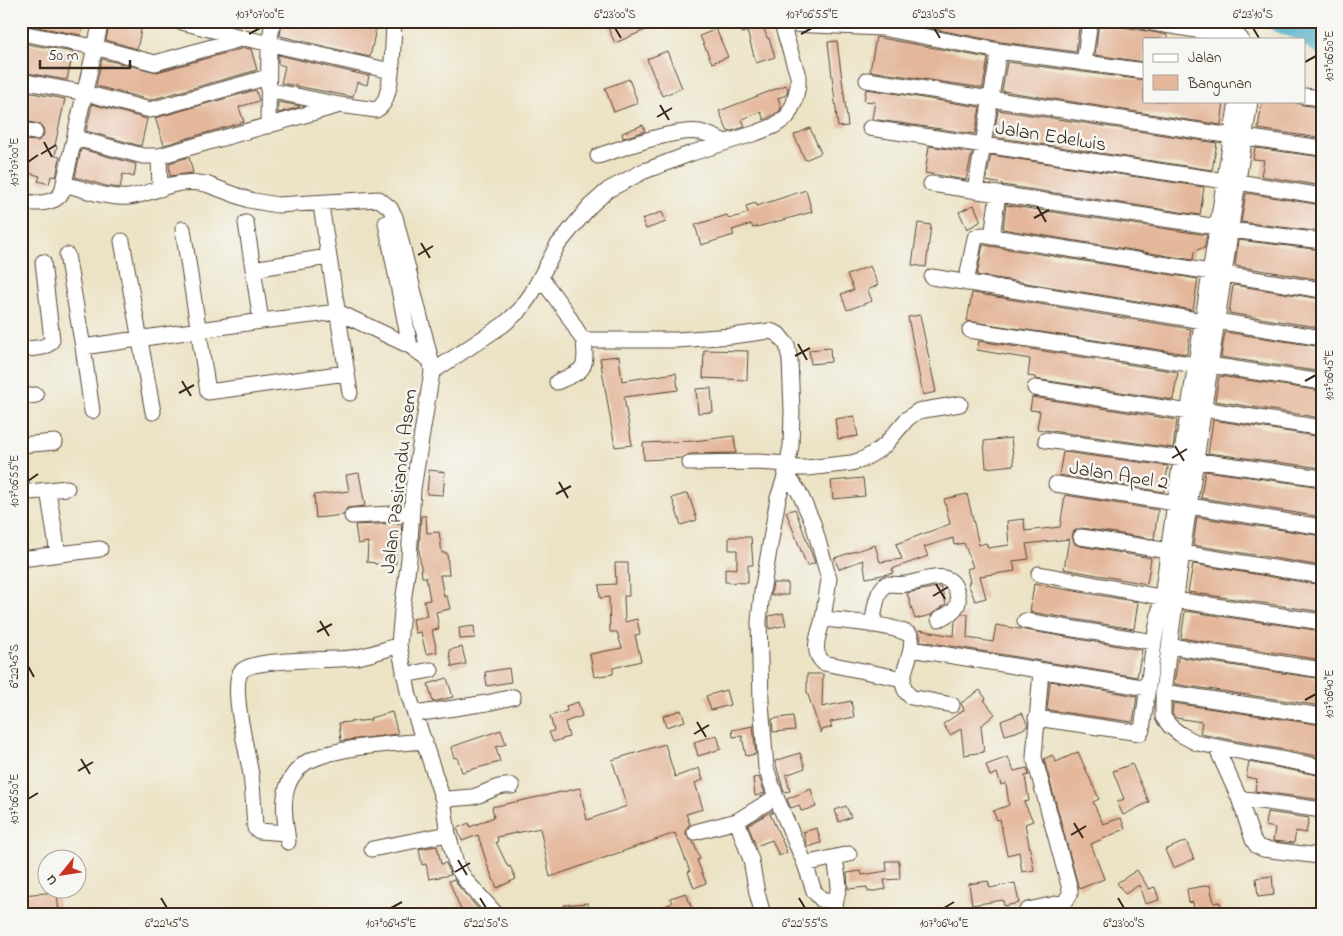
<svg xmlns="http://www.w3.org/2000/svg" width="1343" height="936" font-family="'Indie Flower',sans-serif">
<rect width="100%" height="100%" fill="#f6f6f2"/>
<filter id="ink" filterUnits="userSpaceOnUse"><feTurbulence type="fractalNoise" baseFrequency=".02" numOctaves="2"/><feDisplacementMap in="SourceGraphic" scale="10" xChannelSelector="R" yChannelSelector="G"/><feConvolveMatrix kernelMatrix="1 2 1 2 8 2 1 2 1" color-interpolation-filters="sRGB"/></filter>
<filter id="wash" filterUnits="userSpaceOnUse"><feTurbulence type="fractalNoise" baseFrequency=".0096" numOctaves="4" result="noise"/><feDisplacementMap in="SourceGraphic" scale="20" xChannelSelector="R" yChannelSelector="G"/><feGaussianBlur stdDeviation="1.12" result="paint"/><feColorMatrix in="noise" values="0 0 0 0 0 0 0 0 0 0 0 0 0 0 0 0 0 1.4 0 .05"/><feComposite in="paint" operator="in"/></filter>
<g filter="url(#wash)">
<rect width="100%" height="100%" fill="#ece3c5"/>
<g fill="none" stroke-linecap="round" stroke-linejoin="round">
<path stroke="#48abc7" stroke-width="21" d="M1277 21 1299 30 1322 45"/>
</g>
<g id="blocks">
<path fill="#e4b79b" d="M21 21H84L81 35 21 24Z
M110 21H143L137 49 106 40Z
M282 21H367L377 24 370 57 280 36Z
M605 21H666L615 43Z
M739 21H762L767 38H769L775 57 756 63 747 31 742 33Z
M919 21H1080L1076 52 1001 42 918 26Z
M1099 22 1167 35V39H1144V62L1095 55Z
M716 29 728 57 712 63 700 36Z
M876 37 988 58 983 88 870 71Z
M837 41 848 126 838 127 828 42Z
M21 43 73 52 67 80 21 72Z
M244 48 251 49 257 70 150 100 96 86 102 59 157 72Z
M667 51 682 88 662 96 647 59Z
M278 55 369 76 367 85 357 82 353 97 281 83 285 66 278 64Z
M1007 62 1144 80V101H1224L1221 125 1002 91Z
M629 79 638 103 614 112 605 88Z
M786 85 788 89 786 95 778 98 781 107 780 111 764 120 761 112 742 119 745 127 728 132 719 111Z
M866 89 980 107 975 134 872 119 875 102 864 101Z
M256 90 259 101 239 107 244 122 164 145 155 118Z
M21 91 65 99 55 145 57 146 55 156 60 157 56 177 51 176 49 184 38 181 40 176 21 171 24 150 21 149V140L38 141 43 137 44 133 43 128 40 124 21 121Z
M1262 101H1290L1303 105 1322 107 1320 138 1258 129Z
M278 102 300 106V107L278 113Z
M92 104 147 119 141 146 86 131Z
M998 110 1217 143 1212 170 994 137Z
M643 125 645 131 623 138 622 133Z
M810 128 821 153 805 160 794 135Z
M929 146 972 153 966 180 925 173Z
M1255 148 1322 157V186L1261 176 1264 160 1253 159Z
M81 149 136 164 134 177 123 174 120 188 106 186 75 177Z
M991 155 1204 187 1200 215 1002 185V184L986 181Z
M189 157 193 173 170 176 169 163Z
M806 190 812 212 753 228 751 224 732 230 734 235 701 245 695 225 727 215 729 219 748 213 746 206 756 203 757 206Z
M1246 193 1322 205V232L1241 222Z
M974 205 980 219V222L967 229 959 212Z
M1006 205 1207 235 1204 249 1201 248 1194 252 1193 260 1003 229Z
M662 212 666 222 646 229 642 219Z
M918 223 931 225 926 267 912 265Z
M1238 240 1322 250V280L1235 266Z
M983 245 1198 279 1193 310 977 275Z
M870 266 878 285 868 290 872 301 847 310 841 294 854 290 847 275Z
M1233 285 1322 299V328L1229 313Z
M972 293 1191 329 1187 354 967 321Z
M920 315 936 392 923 395 908 317Z
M1225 332 1322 347V372L1221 357Z
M979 341 1178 372 1173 400 1035 379V377L1028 376 1030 359 977 350Z
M830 348 831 362 811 364 809 350Z
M704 350 748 351 747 380 703 378Z
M619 356 622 381 676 373 678 390 624 397 632 445 615 447 600 358Z
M1219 376 1322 391V418L1215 401Z
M711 388 713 412 698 413 696 389Z
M1032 397 1177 420 1173 448 1037 429 1040 411 1030 410Z
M854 416 858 436 838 439 835 419Z
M1213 420 1322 437V468L1208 453Z
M734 436 736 453 690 454 682 458 644 460 643 443 694 441Z
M1011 438 1014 465 986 468 984 441Z
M1063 452 1168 466 1164 492 1059 475Z
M429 470 445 472 443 495 427 494Z
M1205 471 1322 487V517L1201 498Z
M359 473 365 506 347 508 343 515 316 518 314 495 349 491 346 475Z
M863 478 865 496 833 499 831 481Z
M688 493 697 520 681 525 672 498Z
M967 494 979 545 986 543 988 548 1009 545 1007 521 1024 519 1025 531 1060 527 1065 495 1158 510 1154 539 1082 528 1074 531 1072 536 1075 544 1080 546 1151 558 1147 584 1064 569 1069 539 1026 544 1029 559 1013 561 1015 571 980 576 986 598 975 601 968 583 970 582 967 569 973 567 964 543 954 545 953 538 924 547 928 556 892 569 893 573 866 578 863 560 839 569 834 558 875 545 880 562 902 559 896 544 950 524 944 499Z
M795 509 815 563 807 566 786 512Z
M421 516H426L427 533 439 532 442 553H447L449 575H440L444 597 447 596 450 609 436 612 439 629 432 630 437 652 426 654 421 632 415 633 413 619 427 616 424 601 430 600 426 577H422L419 550Z
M1197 517 1322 536V566L1193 545Z
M402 523 401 534 396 535V564H375V563L367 562 368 542 358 544 355 525Z
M729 537H751L753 565H748V583L725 582V568L737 569V550H729Z
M615 563H628L629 596H624L625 622 637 619 640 634 635 635 641 661 613 668V674L594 677 590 654 622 648 617 632H610L609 597 600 598 599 585 616 584Z
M1193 564 1322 585V612L1188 592Z
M773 583H788V595H771Z
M1034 584 1138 602 1134 629 1030 612Z
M941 587 946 604 931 615 915 619 907 593 932 588Z
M1185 611 1322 631V660L1181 638Z
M783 613 786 625 769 629V616Z
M962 614H968L967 638 993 642 996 625 1142 650 1137 677 921 641 919 630 954 636 955 621Z
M474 626 475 638 460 639 459 628Z
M462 647 466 664 452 667 449 650Z
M1178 657 1322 679V706L1174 684Z
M509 668 511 682 487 686 485 672Z
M807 674H823L822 707 851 701 854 717 830 722 832 727 822 730 821 733 807 692Z
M447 678 453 697 433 702 428 684Z
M1050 681 1137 696 1133 722 1047 710Z
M726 690 730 705 711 710 706 696Z
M980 690 986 699 984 700 995 714 981 726 984 752 964 755 961 729 950 735 943 724 964 710 961 703Z
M578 702 582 716 565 722 569 737 553 742 549 732 554 731 550 716 567 711 566 706Z
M1173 703 1322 725V757L1200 734 1202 722 1176 718 1172 714Z
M681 710 685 721 666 727 663 716Z
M392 712 398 734 341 741 339 723 371 720 370 718Z
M1022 713 1027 723V727L1016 732 1005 735 1001 721Z
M793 716 795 730 773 732 772 719Z
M753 726 756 754 746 756 742 736 733 737 732 730Z
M501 730 506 744 496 747 500 762 462 772 457 757 454 758 451 747Z
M717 735 721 749 698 756 694 742Z
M665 744 675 777 699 768 703 780 695 783 703 809 686 814 690 824 686 829V834L689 839 693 841 700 859 697 860 706 883 694 888 688 872 690 871 675 833 550 877 540 828 497 837 498 841 496 842 508 867 510 866 516 879 497 888 488 867 478 835 462 841 457 828 469 823 470 827 494 817 492 807 580 788 587 820 627 806 612 760Z
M1078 752 1099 799 1093 802 1103 824 1121 818 1125 829 1091 844 1104 879 1079 889 1044 759 1052 755 1056 762Z
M800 753 805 768 786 775 790 791 784 792 775 761Z
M1008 757 1014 771 1027 768 1029 775 1025 776 1029 801 1024 802 1033 821 1025 824 1034 870 1022 872 1019 852 1007 855 1000 819 997 820 993 811 1009 805 1006 783 1001 785 997 773 990 776 986 765Z
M1249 762 1322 776V800L1255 791 1257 779 1246 777Z
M1132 764 1149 802 1123 815 1117 802 1124 799 1113 771Z
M759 777 765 793 755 796 753 778Z
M811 789 816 807 801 811 799 805 791 808 787 799Z
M846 806 851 817 839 822 835 810Z
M772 811 773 813 770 814 787 852 779 856 772 840 756 846 748 825Z
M1267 812 1309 818 1306 833 1296 831 1294 843 1273 841 1275 828 1265 826Z
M817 828 821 843 808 847 803 832Z
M1186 841 1194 859 1173 868 1165 850Z
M437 846 441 864 446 863 451 875 429 879 426 864 422 865 419 849Z
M886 861H899L900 879 884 880 886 889 868 892 867 887 848 889 847 873 861 871 862 875 887 871Z
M1137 870 1149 889 1155 887 1159 900 1145 904 1139 885 1125 894 1117 883Z
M1272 876 1274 895 1258 897 1256 878Z
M454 879 460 888 481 912 475 915H463L449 881Z
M988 881 990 888 1015 883 1019 903 1004 906 1003 900 972 905 969 884Z
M1210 885 1214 903 1220 902 1222 915H1195L1193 902 1189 903 1187 889Z
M57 892 59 915H21V895Z
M686 893 692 909 676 915H645L672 903 670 898Z
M588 903 589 915H565L564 905Z"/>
</g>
</g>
<g filter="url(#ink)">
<use href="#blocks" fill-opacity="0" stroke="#564637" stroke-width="1"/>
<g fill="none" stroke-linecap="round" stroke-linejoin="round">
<g stroke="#564637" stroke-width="17">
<path id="minor" d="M178 21 244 38 391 71
M790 21 791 24 882 28 999 51 1144 71
M1141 21 1239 37 1241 39
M21 33 95 47 155 63 244 38
M1084 63 1090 21
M867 80 1232 136
M21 81 85 93 150 110 268 77
M268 90 340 105 376 110C380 108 382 106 384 102 393 86 393 41 394 21
M1304 96 1322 98
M1250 101 1182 553 1163 692V717L1170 726 1180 734 1197 743 1322 767
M268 126 269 44 273 21
M870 128 1225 181
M21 130 35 132
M1244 137 1322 148
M75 138 143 156H159L340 105
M159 156 160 189
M598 156C622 148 676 128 700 132 709 134 717 138 725 142
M1238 182 1322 196
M64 184C84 189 108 199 129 197 144 195 157 189 171 185 182 182 195 182 206 184L249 200 277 205 379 199 390 208 395 217 431 361 432 372 413 489 409 559 402 610 399 645 409 696 443 800 448 834 457 867 467 882 497 915
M931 184 1218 227
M975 191 999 51
M21 199C32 206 56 204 62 192L101 21
M322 212 350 393
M246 223 261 321
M386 223 410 346
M183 229 208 392 346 373
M1230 230 1322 241
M992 237 998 194
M122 241 153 412
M67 255 83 347 92 411
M253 269 328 257
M932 277 1203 321
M541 278 566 312 581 337 584 340H677L732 336 770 331 778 334 787 345 790 360 792 411 791 446 785 477 778 498 762 592 759 621 761 702 766 768 776 797 737 821 751 860 757 893 763 915
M966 283 975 238 982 235 1322 290
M1217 321 1322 338
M970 330 1196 365
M83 347 261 321 338 312 410 346 431 361
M21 349C31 348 47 350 52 340L43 262
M1210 365 1322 382
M432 372 503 325 520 310 532 293 557 246 590 206 608 190 642 172 692 153 756 133 774 126 787 117 794 103 798 86V76L781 21
M557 382C584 370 587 371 584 340
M1035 388 1189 412
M21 397 36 395
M1203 409 1322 428
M1046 440 1322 478
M21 445 55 442
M690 463 758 462 788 464 797 468H807L851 463 862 460 877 451 885 445 907 419 918 411 960 404
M785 477 791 481 799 492 813 523 829 579 823 619
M1056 484 1175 503
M48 490 58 554
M21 493 67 488
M1190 506 1322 527
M352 516 411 513
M1081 537 1169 551
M1182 553 1322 576
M21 559 100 549
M1039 574 1176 600 1322 622
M1025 621 1154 642
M872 625C875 612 875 593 886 584 893 584 900 585 906 584 926 581 953 565 958 597 960 610 948 614 939 619
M1170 646 1322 670
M911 649 1148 688
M404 675 431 670
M903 679 824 663C810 652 819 634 823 619 844 621 893 624 910 635 918 656 890 680 911 697L952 705
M1163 692 1322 716
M415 714 487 703 513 697
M1036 718 1140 733 1142 730 1154 642 1162 597 1181 459 1237 101
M1216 747 1239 798 1253 840 1257 846 1263 849 1319 856 1322 853
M776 797 805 864 814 891 822 900H836L835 907 837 915
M1239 798 1322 810
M443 800C453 798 463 798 472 797 486 794 497 784 512 786
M695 832 737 821
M287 833 259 831 255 828C254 810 253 792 251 775 248 754 231 691 240 673 249 657 332 661 351 658 367 656 383 650 399 645
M288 842C286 824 281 803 288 785 291 776 302 763 311 760 341 746 391 744 425 741
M372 849 448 834
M835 858 839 885 836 900
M805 864 849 854
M1024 915 1028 910 1065 902 1070 894V889L1034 757 1041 671"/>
</g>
<use href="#minor" stroke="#fff" stroke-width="15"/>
</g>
</g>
<path fill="none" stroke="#3b2a1e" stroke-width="2" d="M615 28 621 38M934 28 940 38M1253 28 1259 38M249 34 260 28M801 34 812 28M1305 62 1316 56M660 105 669 120M657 117 672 108M44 142 52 157M41 154 56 145M28 162 38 155M1037 206 1046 222M1034 218 1049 210M421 243 430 258M418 255 433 246M798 344 807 360M795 356 810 348M182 381 191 396M1305 381 1316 375M179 393 194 385M1175 446 1184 461M1172 458 1187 449M28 481 38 474M559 482 568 498M556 494 571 486M936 584 945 599M933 596 948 587M320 621 329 636M317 632 332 624M28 666 34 677M1305 700 1316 694M697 722 706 737M694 734 709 725M81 759 90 774M78 771 93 762M28 799 38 793M1074 823 1083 838M1071 835 1086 826M458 860 467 875M455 872 470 863M161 898 167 908M480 898 486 908M799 898 805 908M1118 898 1124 908M391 908 402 902M944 908 954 902"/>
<g text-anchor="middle" stroke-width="5" stroke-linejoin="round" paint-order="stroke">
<g font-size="20" fill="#3b2a1e" stroke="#f6f6f2">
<text transform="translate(1051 135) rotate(9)" y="7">Jalan Edelwis</text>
<text transform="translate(1119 474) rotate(9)" y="7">Jalan Apel 2</text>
<text transform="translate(398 481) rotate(-83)" y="7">Jalan Pasirandu Asem</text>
</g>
</g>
<rect width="1343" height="936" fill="none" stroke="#f6f6f2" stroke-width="55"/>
<rect x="1143" y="38" width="162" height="65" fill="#f6f6f2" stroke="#aba49d"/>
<rect x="1153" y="54" width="25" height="8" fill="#ffffff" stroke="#aba49d"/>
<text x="1188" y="62" font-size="15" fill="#3b2a1e">Jalan</text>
<rect x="1153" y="75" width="25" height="15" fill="#e4b79b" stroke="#aba49d"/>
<text x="1188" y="88" font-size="15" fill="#3b2a1e">Bangunan</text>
<g transform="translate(62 874) rotate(240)"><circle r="24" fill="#f6f6f2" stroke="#aba49d"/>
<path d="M0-4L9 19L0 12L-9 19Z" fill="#c8321e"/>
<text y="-8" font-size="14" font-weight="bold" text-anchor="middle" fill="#3b2a1e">U</text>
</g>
<path d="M40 60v8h90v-8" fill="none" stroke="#3b2a1e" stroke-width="2.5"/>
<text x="48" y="60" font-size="15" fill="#3b2a1e" stroke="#f6f6f2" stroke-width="4" paint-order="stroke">50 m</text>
<rect x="28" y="28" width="1288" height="880" fill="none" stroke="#3b2a1e" stroke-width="2"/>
<g font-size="12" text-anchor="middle" fill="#3b2a1e">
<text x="260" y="18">107°07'00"E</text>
<text x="615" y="18">6°23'00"S</text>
<text x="812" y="18">107°06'55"E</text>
<text x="934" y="18">6°23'05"S</text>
<text x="1253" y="18">6°23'10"S</text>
<text transform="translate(1329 56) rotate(-90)" y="4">107°06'50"E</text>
<text transform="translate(14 162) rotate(-90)" y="4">107°07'00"E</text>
<text transform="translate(1329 375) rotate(-90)" y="4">107°06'45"E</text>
<text transform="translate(14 481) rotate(-90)" y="4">107°06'55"E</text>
<text transform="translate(14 666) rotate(-90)" y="4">6°22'45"S</text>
<text transform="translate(1329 694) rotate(-90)" y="4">107°06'40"E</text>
<text transform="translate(14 799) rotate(-90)" y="4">107°06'50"E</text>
<text x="167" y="927">6°22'45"S</text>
<text x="391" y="927">107°06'45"E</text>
<text x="486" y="927">6°22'50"S</text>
<text x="805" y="927">6°22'55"S</text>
<text x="944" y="927">107°06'40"E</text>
<text x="1124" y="927">6°23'00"S</text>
</g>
</svg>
